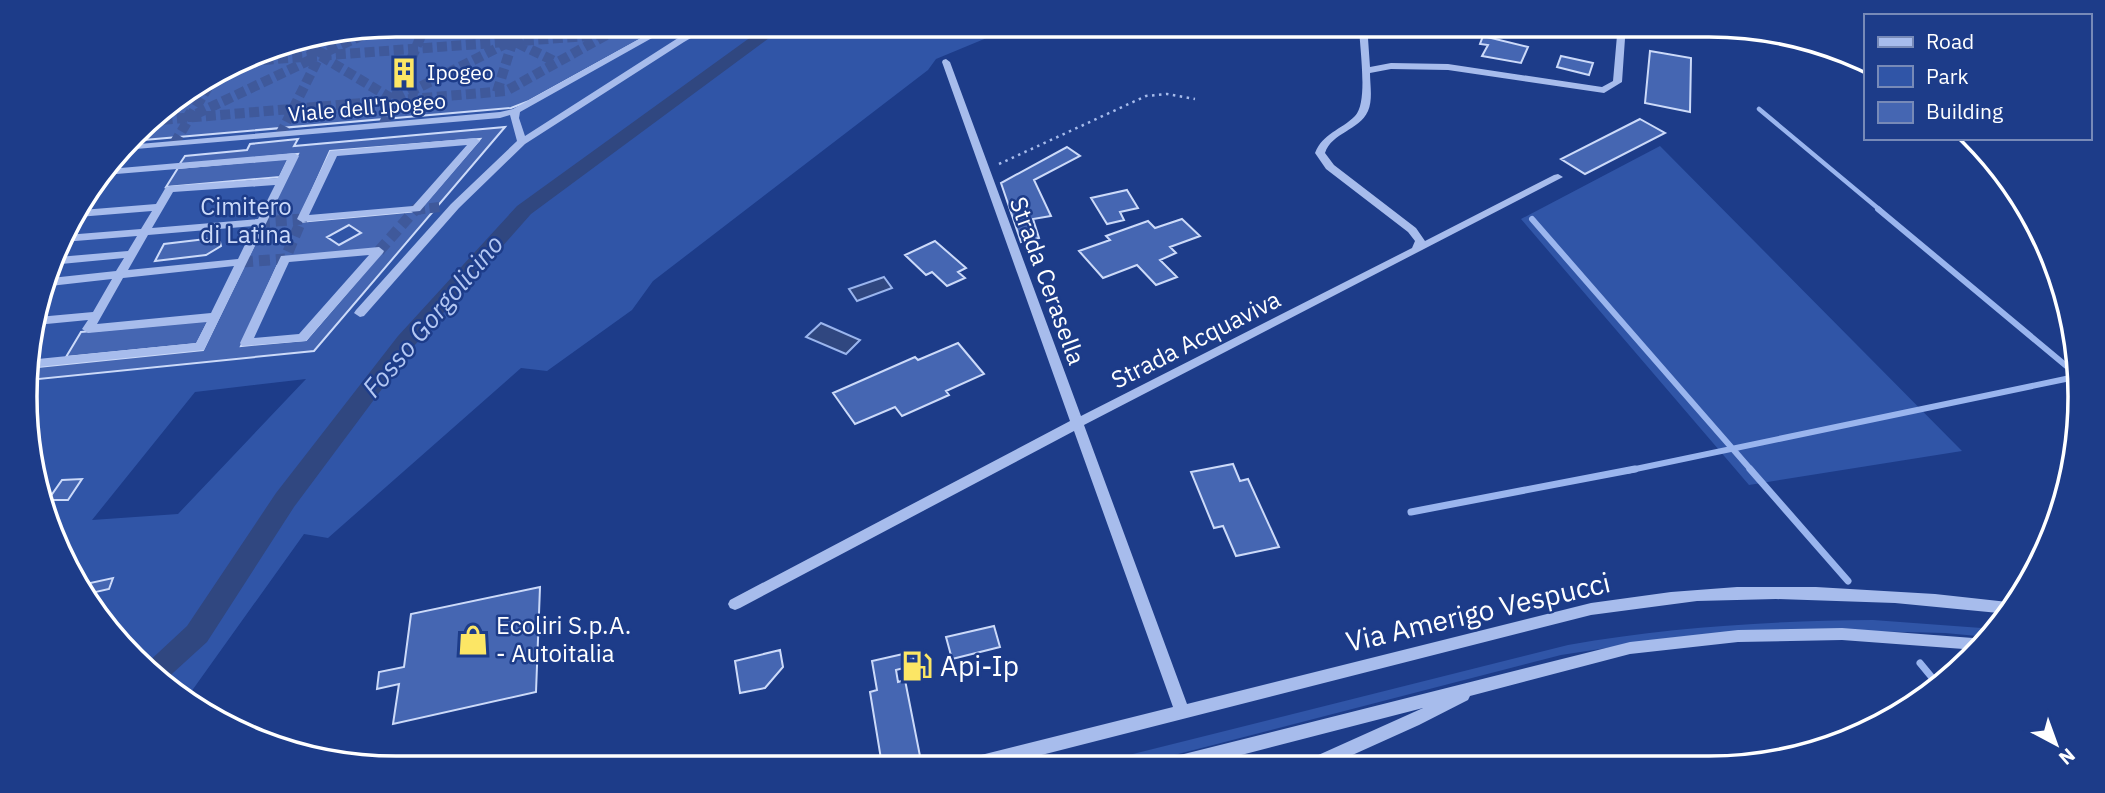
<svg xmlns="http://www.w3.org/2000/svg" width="2105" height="793" font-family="'IBM Plex Sans',sans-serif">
<rect width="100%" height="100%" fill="#1d3c89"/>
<path fill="#3055a7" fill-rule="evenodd" d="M397 24 1018 25 936 59 928 70 653 281 632 310 547 371 521 368 328 538 304 534 186 699 170 692 87 603 32 469 28 348 74 211 152 117 277 44ZM306 379 178 514 92 520 195 392Z
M1660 146 1962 451 1749 485 1521 219Z
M1873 620 1995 629 1988 637 1945 633 1864 631 1678 637 1561 655 1128 767H1081L1568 645C1669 627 1770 621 1873 620Z"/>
<path fill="#304780" stroke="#9ab5ee" stroke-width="2" d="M884 277 892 288 857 301 849 289Z
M821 323 860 340 846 354 806 337Z"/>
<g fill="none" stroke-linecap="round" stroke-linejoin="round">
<path stroke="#9ab5ee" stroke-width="4.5" d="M1759 109 1880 210"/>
<path stroke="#9ab5ee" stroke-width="6" d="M1878 209 2076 374
M1532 219 1752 471
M1626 471 2075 377"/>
<path stroke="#9ab5ee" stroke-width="7" d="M1750 469 1848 581
M1411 512 1635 469
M1920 663 1939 686"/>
<path fill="#304780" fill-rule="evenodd" d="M769 24H788L531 214 414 346 294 507 207 642 162 683 145 665 187 626 276 493 398 336 517 206Z"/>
</g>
<path fill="#4566b2" stroke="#ccdaf9" stroke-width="2" fill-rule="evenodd" d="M396 24H669L529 101 511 108 132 141 152 117 277 44Z
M1560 24H1590L1589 37 1559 35Z
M1483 36 1528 47 1521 63 1482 56 1488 45 1480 44Z
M1650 51 1691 58 1690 112 1645 103Z
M1561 56 1593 63 1589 75 1557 67Z
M1640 119 1665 133 1585 174 1561 159Z
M505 127 314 351 29 380 28 368 203 350 298 154 179 165 185 156 247 150 250 144 298 139 294 146ZM480 139 418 211 298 222 330 151ZM349 225 361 233 339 245 327 237ZM384 249 306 340 241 346 281 258Z
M1067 147 1080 156 1034 180 1051 216 1033 219 1039 238 1021 242 1001 183Z
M289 158 280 177 166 187 178 168Z
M1127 190 1138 208 1120 212 1124 220 1107 224 1091 198Z
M1182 219 1200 236 1170 247 1176 253 1160 260 1177 277 1156 285 1137 265 1103 278 1079 251 1110 240 1106 236 1148 221 1155 228Z
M214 238 220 242 221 246 206 255 155 261 164 244Z
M935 241 966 268 958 272 965 278 947 286 932 272 926 275 905 255Z
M209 320 197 344 66 357 81 332Z
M958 343 984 374 946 391 949 395 902 416 895 407 855 424 833 393 915 357 918 360Z
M1233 464 1240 481 1248 479 1279 547 1236 556 1223 526 1214 528 1191 472Z
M82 479 68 500H48L62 480Z
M113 578 109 589 87 594 90 583Z
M540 587 536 692 393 724 399 684 377 689 379 672 404 667 411 614Z
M994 626 1000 647 952 659 946 637Z
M780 650 783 667 765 688 740 693 735 661Z
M912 652 915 665 896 670 898 682 905 680 920 756 882 765 870 692 877 690 872 661Z"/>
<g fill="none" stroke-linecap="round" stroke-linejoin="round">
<path stroke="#3f599b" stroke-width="10" stroke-dasharray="10 4.5" stroke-linecap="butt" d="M479 24 556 62
M296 41 394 100 545 24
M328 51 380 27
M249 61 601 35
M497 92 518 24
M172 105 190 117 312 59
M148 121 506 91 626 24
M383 126 426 24
M280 135 330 35
M174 144 211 82
M415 210 440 207"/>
<path stroke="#3f599b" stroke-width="11" stroke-dasharray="11 6" stroke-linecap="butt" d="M379 251 416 209H421
M242 262 285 259 302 219 262 222"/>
<path stroke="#a7bcec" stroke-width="2.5" stroke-dasharray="2.5 4.5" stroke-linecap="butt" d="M999 164 1146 96 1167 94 1195 99"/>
<path fill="#a7bcec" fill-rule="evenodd" d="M666 24H677L520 112 519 118 525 136 678 38 704 24H715L684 42 525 144 459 208 364 316 360 317 354 313 356 310 451 204 517 141 510 115 500 118 124 150 128 145 500 112 513 109Z
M1359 24H1367L1370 67 1391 63 1448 64 1602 87 1613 81 1618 24H1626L1622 82 1604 93 1448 70 1391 69 1370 73C1370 84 1373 100 1368 111 1359 131 1332 132 1325 153L1334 165 1416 228 1425 241 1554 175 1558 174 1563 177 1084 425 1187 704 1591 603 1671 592 1737 587H1816L1935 594 2017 603 2009 614 1895 603 1776 599 1697 601 1591 615 994 767H957L959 762 965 759 1173 707 1074 431 740 608 735 610 730 608 728 604 730 600 1070 421 942 62 943 60 946 59 950 62 1081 416 1412 248 1415 241 1408 232 1326 169 1315 153C1323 133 1341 130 1355 116 1369 102 1359 45 1359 24Z
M475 138 480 141 478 143 420 211 302 222 297 219 330 151ZM467 145 413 206 309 215 337 156Z
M294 153 299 156 204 350 28 368V360L196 343 207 322 88 333 82 329 88 320 36 325 38 317 93 312 112 279 50 286 51 278 116 271 124 258 61 264 57 262 58 257 128 251 137 236 63 242 66 235 141 229 152 211 78 217 76 220 71 221 74 211 89 192 92 195 82 210 156 204 166 187 170 186 278 178 287 160 104 175 109 169ZM275 185 258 219 152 228 173 192ZM254 226 238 259 128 270 148 235ZM234 266 211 313 97 324 123 278Z
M379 247 384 251 383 253 306 341 242 346 240 343 281 256ZM369 255 299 334 254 338 289 262Z
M1842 628 1986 639 1977 650 1842 640 1738 642 1630 654 1470 696 1468 700 1419 725 1328 766H1303L1305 761 1423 708 1195 767H1156L1158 762 1164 759 1630 642 1738 630Z"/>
</g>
<defs>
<g id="building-bare" transform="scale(2.415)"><path d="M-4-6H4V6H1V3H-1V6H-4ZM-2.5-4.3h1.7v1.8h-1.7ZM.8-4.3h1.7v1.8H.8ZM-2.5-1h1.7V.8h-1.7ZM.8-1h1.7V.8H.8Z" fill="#fce665" stroke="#1d3c89" stroke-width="2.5" paint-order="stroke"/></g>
<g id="shop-bare" transform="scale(2.415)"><path d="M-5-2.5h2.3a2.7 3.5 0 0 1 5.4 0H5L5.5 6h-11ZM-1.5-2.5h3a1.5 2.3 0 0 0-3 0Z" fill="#fce665" stroke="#1d3c89" stroke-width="2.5" paint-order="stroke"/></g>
<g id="fuel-bare" transform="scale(2.415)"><path d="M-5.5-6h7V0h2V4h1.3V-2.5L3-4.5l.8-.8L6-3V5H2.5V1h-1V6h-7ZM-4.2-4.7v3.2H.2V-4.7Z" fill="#fce665" stroke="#1d3c89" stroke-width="2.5" paint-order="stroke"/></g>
</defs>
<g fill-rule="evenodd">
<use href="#building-bare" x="404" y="73"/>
<use href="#shop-bare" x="473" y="640"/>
<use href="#fuel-bare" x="917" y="666"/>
</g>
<g text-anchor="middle" stroke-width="5" stroke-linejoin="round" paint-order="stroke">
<g font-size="21" fill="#fff" stroke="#1d3c89" text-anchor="start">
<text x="427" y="80">Ipogeo</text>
</g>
<g font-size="21" fill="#fff" stroke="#1d3c89">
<text transform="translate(367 108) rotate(-5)" y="7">Viale dell'Ipogeo</text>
</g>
<g font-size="24" fill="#ccdaf9" stroke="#1d3c89">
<text x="246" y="215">Cimitero<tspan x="246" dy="28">di Latina</tspan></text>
</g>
<g font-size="24" fill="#fff" stroke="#1d3c89">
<text transform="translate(1047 281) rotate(70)" y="8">Strada Cerasella</text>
<text transform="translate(1196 340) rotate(-27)" y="8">Strada Acquaviva</text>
</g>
<g font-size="24" fill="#fff" stroke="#1d3c89" text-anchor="start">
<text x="496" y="634">Ecoliri S.p.A.<tspan x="496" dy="28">- Autoitalia</tspan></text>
</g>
<g font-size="26" font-style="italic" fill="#b3c7f3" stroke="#1d3c89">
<text transform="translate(433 316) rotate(-50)" y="9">Fosso Gorgolicino</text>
</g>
<g font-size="28" fill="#fff" stroke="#1d3c89">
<text transform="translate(1478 612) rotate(-13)" y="10">Via Amerigo Vespucci</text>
</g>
<g font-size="28" fill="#fff" stroke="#1d3c89" text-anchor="start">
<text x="940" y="676">Api-Ip</text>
</g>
</g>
<path d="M0 0H2105V793H0ZM396 37H1709A359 359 0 0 1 2068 396V397A359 359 0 0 1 1709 756H396A359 359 0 0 1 37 397V396A359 359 0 0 1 396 37Z" fill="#1d3c89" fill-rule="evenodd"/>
<path fill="none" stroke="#fff" stroke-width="3.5" d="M396 37H1709A359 359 0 0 1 2068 396V397A359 359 0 0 1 1709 756H396A359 359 0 0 1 37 397V396A359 359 0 0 1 396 37Z"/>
<rect x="1864" y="14" width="228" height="126" fill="#1d3c89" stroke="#778ab8" stroke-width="2"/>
<rect x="1878" y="37" width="35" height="10" fill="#a7bcec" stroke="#778ab8" stroke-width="2"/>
<text x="1926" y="49" font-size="21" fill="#ffffff">Road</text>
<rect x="1878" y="66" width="35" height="21" fill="#3055a7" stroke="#778ab8" stroke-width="2"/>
<text x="1926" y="84" font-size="21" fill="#ffffff">Park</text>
<rect x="1878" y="102" width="35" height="21" fill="#4566b2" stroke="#778ab8" stroke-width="2"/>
<text x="1926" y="119" font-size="21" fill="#ffffff">Building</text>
<g transform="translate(2056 744) rotate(139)" stroke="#1d3c89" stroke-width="5" paint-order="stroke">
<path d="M0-5L12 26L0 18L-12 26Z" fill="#ffffff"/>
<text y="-10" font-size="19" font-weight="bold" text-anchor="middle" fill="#ffffff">N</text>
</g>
</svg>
